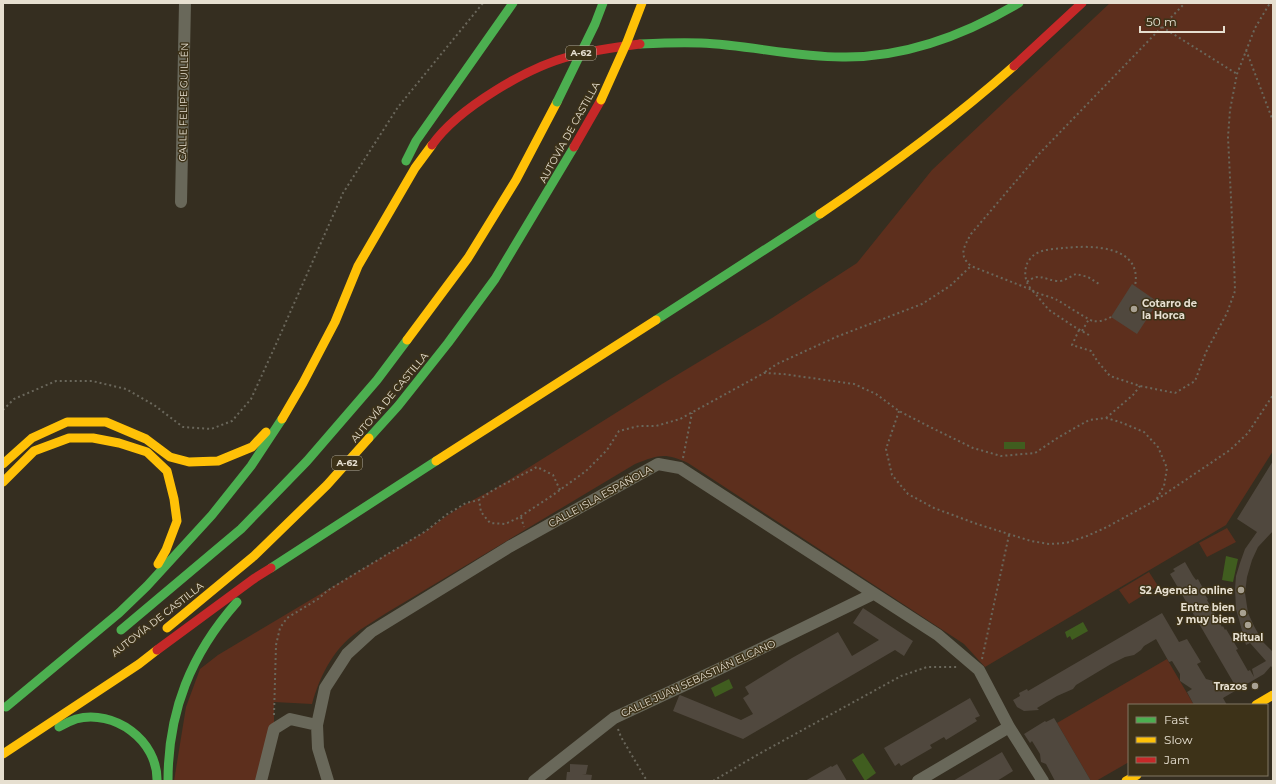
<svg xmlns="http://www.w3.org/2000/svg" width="1276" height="784" font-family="Montserrat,sans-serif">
<rect width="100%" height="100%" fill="#352e20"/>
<path fill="#5d2f1d" d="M1110 3H1273V451L1226 525 985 667 964 644 688 463C665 452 658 455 635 464L388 612C376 620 363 627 352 636 331 653 319 679 312 704L274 702V729L264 781H174L186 707 200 669 218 655 426 531C448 514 467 502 493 490L662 384 772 318 857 263 932 170Z
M1227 528 1236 542 1207 557 1199 543Z
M1149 572 1158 586 1129 604 1119 590Z
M1167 659 1194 705H1129V762L1096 781H1091L1057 723Z"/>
<path fill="#405d1f" d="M1004 442H1025V449H1004Z
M1226 556 1238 559 1233 582 1222 580Z
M1083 622 1088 631 1072 640 1070 636 1067 638 1065 632Z
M729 679 733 688 715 697 711 688Z
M863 753 876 773 865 781 852 760Z"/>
<path fill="#50483e" d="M1132 284 1158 302 1137 334 1111 317Z
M1273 461V531L1258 547 1252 560 1247 577 1245 593 1248 613 1254 626 1263 642 1273 652V669L1271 666 1264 674 1223 698 1227 705H1194L1187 692 1192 689 1180 681V674L1172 661 1169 662 1156 639 1144 646 1141 650 1134 655 1125 657 1111 664 1076 685 1073 689 1057 696 1037 708 1039 710 1024 711 1017 707 1013 700 1020 696 1019 693 1027 689 1028 691 1162 613 1179 642 1187 639 1201 662 1197 664 1206 679 1236 687 1170 574 1175 571 1173 569 1185 562 1193 576 1196 580 1198 579 1206 594 1205 595 1208 599 1207 600 1222 627 1223 626 1225 630 1226 629 1238 649 1236 650 1248 671 1250 670 1254 677 1252 669 1266 661 1250 643 1246 645 1236 609 1235 589 1236 576 1240 563 1245 549 1257 532 1237 519Z
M863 608 913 641 904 656 895 650 743 739 673 711 679 696 680 695 741 720 753 714 743 698 749 694 745 687 792 658 838 632 852 656 879 640 853 623Z
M970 698 980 716 975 718 977 721 946 740 944 737 930 745 932 748 901 766 899 763 895 766 884 748Z
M1054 718 1057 723 1091 781H1055L1046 764 1041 762 1040 754 1032 741 1030 743 1024 734 1045 721 1046 722Z
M1002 752 1013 771 997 781H953Z
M570 764 588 765 586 774H582L592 775 591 781H566L567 772H570Z
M837 764 847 781H805L831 766 832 767Z"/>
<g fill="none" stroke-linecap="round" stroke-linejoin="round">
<path stroke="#6a675b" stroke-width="2" stroke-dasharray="2 3" stroke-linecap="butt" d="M1162 27 1237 74
M1246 50 1273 121
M1027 282C1039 272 1044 280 1058 281 1063 282 1071 276 1076 274L1088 277 1099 284
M1111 317C1106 320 1099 322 1093 321 1090 321 1063 303 1057 300 1050 296 1036 294 1032 290 1026 284 1024 275 1026 267 1026 264 1031 257 1034 255 1042 249 1054 249 1064 248 1091 245 1143 245 1135 286
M1079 330 1072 345 1091 351 1098 362 1110 376 1140 386 1175 393 1195 381 1206 352 1227 313 1235 291 1234 260 1228 137 1230 110 1237 74 1255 28 1270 3
M1082 331 1089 319
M1089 335 1073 326 1049 310 1032 290 971 266C958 255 964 247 971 234L1039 154 1185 3
M765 372 777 364 836 337 922 304 950 286 971 266
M3 410 14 399 56 381H92L126 389 154 405 183 427 211 429 232 421 251 399 277 342 343 193 398 107 483 3
M899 411 886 449 892 475 908 494 934 508 977 524 1031 541 1049 544 1066 543 1087 536 1107 527 1156 500 1230 450 1248 433 1273 395
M1106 418 1133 395 1140 386
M683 458 692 413
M560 490 553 475 537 467 493 490 479 500 481 512 490 523 505 524 518 518 553 495 586 471 607 450 619 431 639 426H656L680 419 764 373 783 374 854 384 876 394 899 411 930 427 973 448 1001 456 1035 453 1059 437 1089 420 1106 418 1120 422 1144 432 1158 447 1167 468 1164 486 1156 500
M521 517 524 527
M982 659 1009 535
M274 715 276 645 280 628 287 618 318 599 327 591 348 578 426 531 446 515 466 503 479 500
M618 729 621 737 647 781
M713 781 757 755 901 676 927 667H959"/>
<path stroke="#69685a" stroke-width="12" d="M181 202 185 3
M261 781 274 729 290 719 317 725
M328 781 318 748 317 725 325 688 347 654 371 632 509 547 658 464 680 468 938 635 979 670 1009 727 1043 781
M534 781 614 718 719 669 873 594
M918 781 1009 727"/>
<path stroke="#4caf50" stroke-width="9" d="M640 44C660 43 681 42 701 43 748 45 795 57 842 57 905 58 965 35 1019 3
M406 161 416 141 513 3
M656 320 820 214
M369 438 398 406 448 343 495 279 574 147
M271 568 436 461
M121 630 241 529 307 461 377 380 407 340
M6 707 119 613 147 586 212 515 251 466 282 419
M59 727C64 724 70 721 76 719 114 709 158 740 157 781
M168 781C168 711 191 654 237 602"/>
<path stroke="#ffc107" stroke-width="9" d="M820 214C888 168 953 120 1014 66
M407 340 468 258 516 180 557 102
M282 419 303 383 335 322 358 266 415 168 432 145
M436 461 656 320
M3 464 32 438 67 422H106L146 439 170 457 189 462 218 461 252 447 266 432
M3 482 34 451 69 438H93L119 443 147 452 167 471 174 499 177 521 166 550 158 564
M167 628 254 556 327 485 369 438
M1256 705 1273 695
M3 754 139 664 157 650
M1126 781 1137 775"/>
<path stroke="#c62828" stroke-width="9" d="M1014 66 1082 3
M432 145C458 108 528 67 571 56 594 50 617 47 640 44
M574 147 601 100
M157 650 255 578 271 568"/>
<path stroke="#4caf50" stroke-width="9" d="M557 102 595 24 603 3"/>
<path stroke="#ffc107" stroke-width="9" d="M601 100 627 42 642 3"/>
</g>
<g fill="#a8a192" stroke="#3d3218" stroke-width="1.5">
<circle cx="1134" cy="309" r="4"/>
<circle cx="1241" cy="590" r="4"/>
<circle cx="1243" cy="613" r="4"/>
<circle cx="1248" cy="625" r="4"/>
<circle cx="1255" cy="686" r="4"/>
</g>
<g text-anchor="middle" stroke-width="3" stroke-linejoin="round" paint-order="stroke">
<g fill="#3d3218" stroke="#b3ab99" stroke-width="1">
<rect x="566" y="46" width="30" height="14" rx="3"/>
<rect x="332" y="456" width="30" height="14" rx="3"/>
</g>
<g font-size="9" font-weight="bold" fill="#e6dfd0">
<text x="581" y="56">A-62</text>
<text x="347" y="466">A-62</text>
</g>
<g font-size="10" fill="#e6dfd0" stroke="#3d3218">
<text transform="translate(183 102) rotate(-89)" y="4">CALLE FELIPE GUILLÉN</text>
<text transform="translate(569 132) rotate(-61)" y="4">AUTOVÍA DE CASTILLA</text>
<text transform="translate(389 397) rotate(-50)" y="4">AUTOVÍA DE CASTILLA</text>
<text transform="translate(600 496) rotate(-29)" y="4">CALLE ISLA ESPAÑOLA</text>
<text transform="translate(157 619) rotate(-38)" y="4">AUTOVÍA DE CASTILLA</text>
<text transform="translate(698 678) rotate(-25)" y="4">CALLE JUAN SEBASTIÁN ELCANO</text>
</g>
<g font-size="10" font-weight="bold" fill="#e6dfd0" stroke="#3d3218" text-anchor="end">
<text x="1142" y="307" text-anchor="start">Cotarro de<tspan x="1142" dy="12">la Horca</tspan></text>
<text x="1233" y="594">S2 Agencia online</text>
<text x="1235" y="611">Entre bien<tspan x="1235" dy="12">y muy bien</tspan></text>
<text x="1248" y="641" text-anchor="middle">Ritual</text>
<text x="1247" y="690">Trazos</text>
</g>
</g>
<rect width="1276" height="784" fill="none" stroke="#e6dfd0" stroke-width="8"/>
<rect x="1128" y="704" width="140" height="72" fill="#3d3218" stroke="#817762"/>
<rect x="1136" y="717" width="20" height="6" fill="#4caf50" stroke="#817762"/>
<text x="1164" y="724" font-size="12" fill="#e6dfd0">Fast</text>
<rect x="1136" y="737" width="20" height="6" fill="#ffc107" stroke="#817762"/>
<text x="1164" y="744" font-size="12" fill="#e6dfd0">Slow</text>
<rect x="1136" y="757" width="20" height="6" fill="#c62828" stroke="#817762"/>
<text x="1164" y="764" font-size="12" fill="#e6dfd0">Jam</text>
<path d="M1140 26v6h84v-6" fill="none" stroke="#e6dfd0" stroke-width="2"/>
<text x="1146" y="26" font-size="12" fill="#e6dfd0" stroke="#3d3218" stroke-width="3" paint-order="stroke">50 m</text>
</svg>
